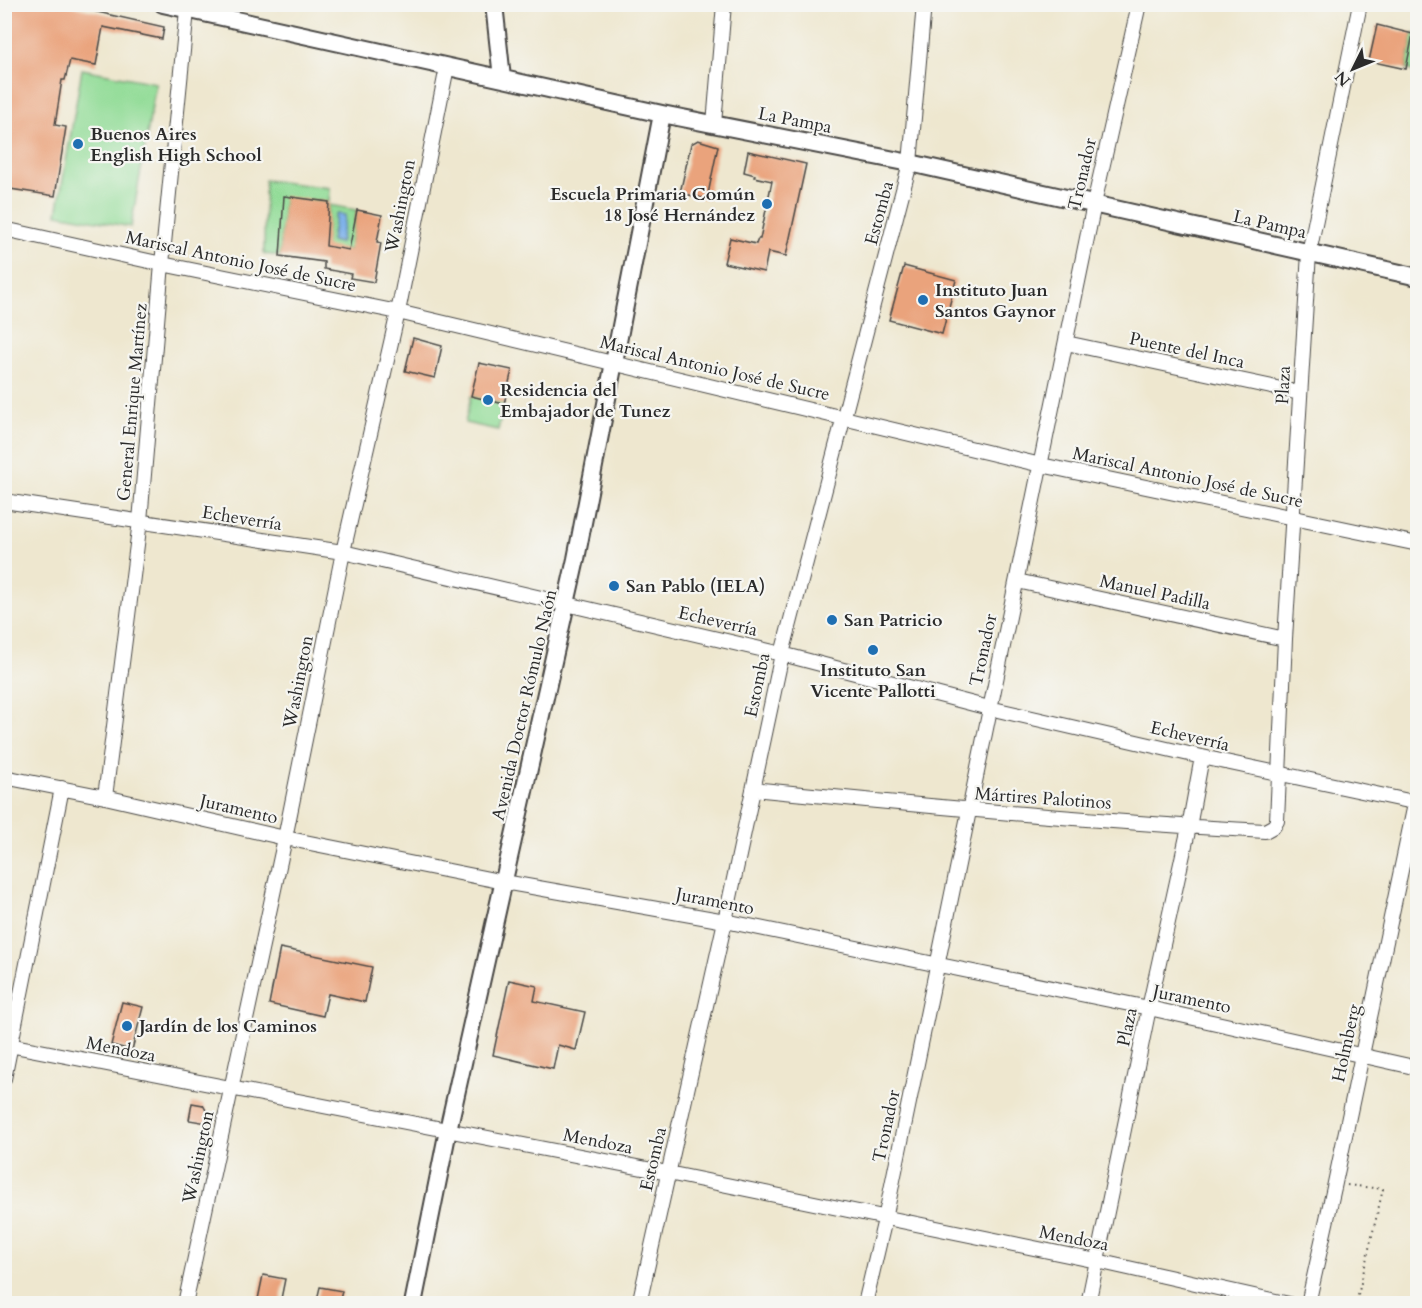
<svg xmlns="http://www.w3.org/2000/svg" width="1422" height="1308" font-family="Cardo,serif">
<rect width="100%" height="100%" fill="#f6f6f2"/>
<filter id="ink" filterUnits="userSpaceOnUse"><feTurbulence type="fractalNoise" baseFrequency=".0167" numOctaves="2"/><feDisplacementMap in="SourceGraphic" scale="12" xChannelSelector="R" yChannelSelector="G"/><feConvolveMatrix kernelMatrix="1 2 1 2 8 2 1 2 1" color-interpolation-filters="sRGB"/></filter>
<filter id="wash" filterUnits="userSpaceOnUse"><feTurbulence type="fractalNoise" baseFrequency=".008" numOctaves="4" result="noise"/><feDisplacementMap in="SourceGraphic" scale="24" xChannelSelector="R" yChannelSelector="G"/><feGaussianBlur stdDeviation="1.35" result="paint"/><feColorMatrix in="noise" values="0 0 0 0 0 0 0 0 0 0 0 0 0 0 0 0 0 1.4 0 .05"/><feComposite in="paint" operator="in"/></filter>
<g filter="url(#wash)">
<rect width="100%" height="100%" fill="#eee7cf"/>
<path fill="#92dc97" stroke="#5e8461" stroke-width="1.5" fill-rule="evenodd" d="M1413 34H1417V72L1406 69Z
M82 69 156 83 131 227 57 214Z
M265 180 330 188 329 202 284 197 280 256 264 254Z
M329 205 357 210 349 250 325 248ZM336 214 345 216 340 243 331 241Z
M471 396 504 404 498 430 465 423Z"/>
<path fill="#7bb1ea" stroke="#536e8a" stroke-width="1.5" d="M336 214 345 215 340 243 331 241Z"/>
<g id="blocks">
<path fill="#eaa37c" d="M4 4H62L164 27 162 39 103 27 96 65 70 60 65 80H62L55 125 66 127 55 196 4 188Z
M1377 25 1413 34 1406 69 1369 61Z
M698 140 718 146 707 199 680 193 691 144Z
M748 151 806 164 786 256 768 252 764 272 724 263 730 238 756 244 758 239H760L772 181 754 177 755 175 744 172Z
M284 196 329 202 326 246 349 250 357 210 382 215 377 242 381 243 374 282 350 278 351 274 324 269V262L280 256Z
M904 266 956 280 942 334 889 320Z
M413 338 442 346 435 378 405 371Z
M479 363 512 370 504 404 471 396Z
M280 948 372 967 365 1002 328 994 323 1016 269 1004Z
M509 980 537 986 534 1001 585 1012 576 1050 558 1045 553 1069 493 1055Z
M122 1002 143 1007 132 1050 111 1045Z
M192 1103 203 1105 208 1114 207 1123 189 1120Z
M263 1275 285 1279 280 1304H257Z
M320 1287 342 1291 339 1304H316Z"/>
</g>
</g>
<g filter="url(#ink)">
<use href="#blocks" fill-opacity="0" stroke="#484744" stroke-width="1.5"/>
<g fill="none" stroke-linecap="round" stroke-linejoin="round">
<g stroke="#484744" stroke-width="16">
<path id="minor" d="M714 124 724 4
M4 229 162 264 398 312 1041 465 1418 544
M1066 343 1300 393
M4 501 343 552 782 654 989 708 1202 757 1418 803
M1017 581 1285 639
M4 777 105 797 285 838 504 882 725 921 1149 1008 1418 1068
M753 789C923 806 1094 822 1265 831L1274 826 1277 821 1285 639 1309 253 1360 4
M105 797 140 521 162 264 187 10
M4 1044 668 1173 1097 1261 1289 1304
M4 1079 62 788
M185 1304 285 838 343 552 398 312 447 67
M639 1304 725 921 782 654 910 163 924 4
M865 1304 885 1219 1094 204 1139 4
M1088 1304 1149 1008 1189 827 1202 757
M1308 1304 1335 1183 1418 790"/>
</g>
<g stroke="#484744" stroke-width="20">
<path id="tertiary" d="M163 4 662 114 910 163 1418 277
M494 4 502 78
M413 1304 448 1130 576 559 662 114"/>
</g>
<path stroke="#484744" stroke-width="2" stroke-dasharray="1.5 4.5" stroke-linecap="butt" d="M1347 1185 1383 1189 1356 1304"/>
<use href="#minor" stroke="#fff" stroke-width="14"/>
<use href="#tertiary" stroke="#fff" stroke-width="16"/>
</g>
</g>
<g fill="#1f6fb2" stroke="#f6f6f2" stroke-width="2">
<circle cx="78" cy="144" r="6"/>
<circle cx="767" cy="204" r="6"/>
<circle cx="923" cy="300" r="6"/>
<circle cx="488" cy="400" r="6"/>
<circle cx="614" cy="586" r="6"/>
<circle cx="832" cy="620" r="6"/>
<circle cx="873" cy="650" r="6"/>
<circle cx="127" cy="1026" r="6"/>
</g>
<g text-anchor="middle" stroke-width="4.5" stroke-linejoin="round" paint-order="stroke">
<g font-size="18" fill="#2b2b2b" stroke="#f6f6f2">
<text transform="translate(795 120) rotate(11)" y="6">La Pampa</text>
<text transform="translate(1082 174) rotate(-77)" y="6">Tronador</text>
<text transform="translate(400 206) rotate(-79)" y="6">Washington</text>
<text transform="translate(879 213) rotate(-75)" y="6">Estomba</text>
<text transform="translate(1270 224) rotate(13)" y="6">La Pampa</text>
<text transform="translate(241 261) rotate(12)" y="6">Mariscal Antonio José de Sucre</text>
<text transform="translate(1187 350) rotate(12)" y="6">Puente del Inca</text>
<text transform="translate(715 368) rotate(13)" y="6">Mariscal Antonio José de Sucre</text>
<text transform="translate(1283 385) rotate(-87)" y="6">Plaza</text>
<text transform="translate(132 402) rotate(-85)" y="6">General Enrique Martínez</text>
<text transform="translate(1188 477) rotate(12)" y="6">Mariscal Antonio José de Sucre</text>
<text transform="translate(242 518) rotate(9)" y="6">Echeverría</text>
<text transform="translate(1155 592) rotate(12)" y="6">Manuel Padilla</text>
<text transform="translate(718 621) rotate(13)" y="6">Echeverría</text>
<text transform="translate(983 650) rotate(-78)" y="6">Tronador</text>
<text transform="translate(298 682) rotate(-79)" y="6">Washington</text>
<text transform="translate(757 685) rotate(-78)" y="6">Estomba</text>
<text transform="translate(524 705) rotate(-77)" y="6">Avenida Doctor Rómulo Naón</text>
<text transform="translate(1190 736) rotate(13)" y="6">Echeverría</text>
<text transform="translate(1043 798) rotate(4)" y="6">Mártires Palotinos</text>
<text transform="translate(239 809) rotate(13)" y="6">Juramento</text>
<text transform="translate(715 901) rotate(11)" y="6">Juramento</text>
<text transform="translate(1192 999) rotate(12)" y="6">Juramento</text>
<text transform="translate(1127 1027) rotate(-78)" y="6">Plaza</text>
<text transform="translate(1346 1043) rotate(-78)" y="6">Holmberg</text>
<text transform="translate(121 1049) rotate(11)" y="6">Mendoza</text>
<text transform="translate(886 1126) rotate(-78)" y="6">Tronador</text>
<text transform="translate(598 1141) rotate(11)" y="6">Mendoza</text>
<text transform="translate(198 1157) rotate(-78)" y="6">Washington</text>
<text transform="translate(653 1159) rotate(-77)" y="6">Estomba</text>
<text transform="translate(1074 1238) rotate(11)" y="6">Mendoza</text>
</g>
<g font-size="18" font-weight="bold" fill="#2b2b2b" stroke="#f6f6f2" text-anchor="start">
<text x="90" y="140">Buenos Aires<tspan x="90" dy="21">English High School</tspan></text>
<text x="755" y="200" text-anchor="end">Escuela Primaria Común<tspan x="755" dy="21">18 José Hernández</tspan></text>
<text x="935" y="296">Instituto Juan<tspan x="935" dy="21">Santos Gaynor</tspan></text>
<text x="500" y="396">Residencia del<tspan x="500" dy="21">Embajador de Tunez</tspan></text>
<text x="626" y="592">San Pablo (IELA)</text>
<text x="844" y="626">San Patricio</text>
<text x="873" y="676" text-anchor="middle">Instituto San<tspan x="873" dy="21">Vicente Pallotti</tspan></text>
<text x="139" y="1032">Jardín de los Caminos</text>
</g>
</g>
<rect width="1422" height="1308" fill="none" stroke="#f6f6f2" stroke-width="24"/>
<g transform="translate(1353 69) rotate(227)" stroke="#f6f6f2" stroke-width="4.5" paint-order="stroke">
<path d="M0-4.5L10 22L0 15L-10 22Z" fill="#2b2b2b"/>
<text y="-9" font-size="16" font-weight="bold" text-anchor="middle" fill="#2b2b2b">N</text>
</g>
</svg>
